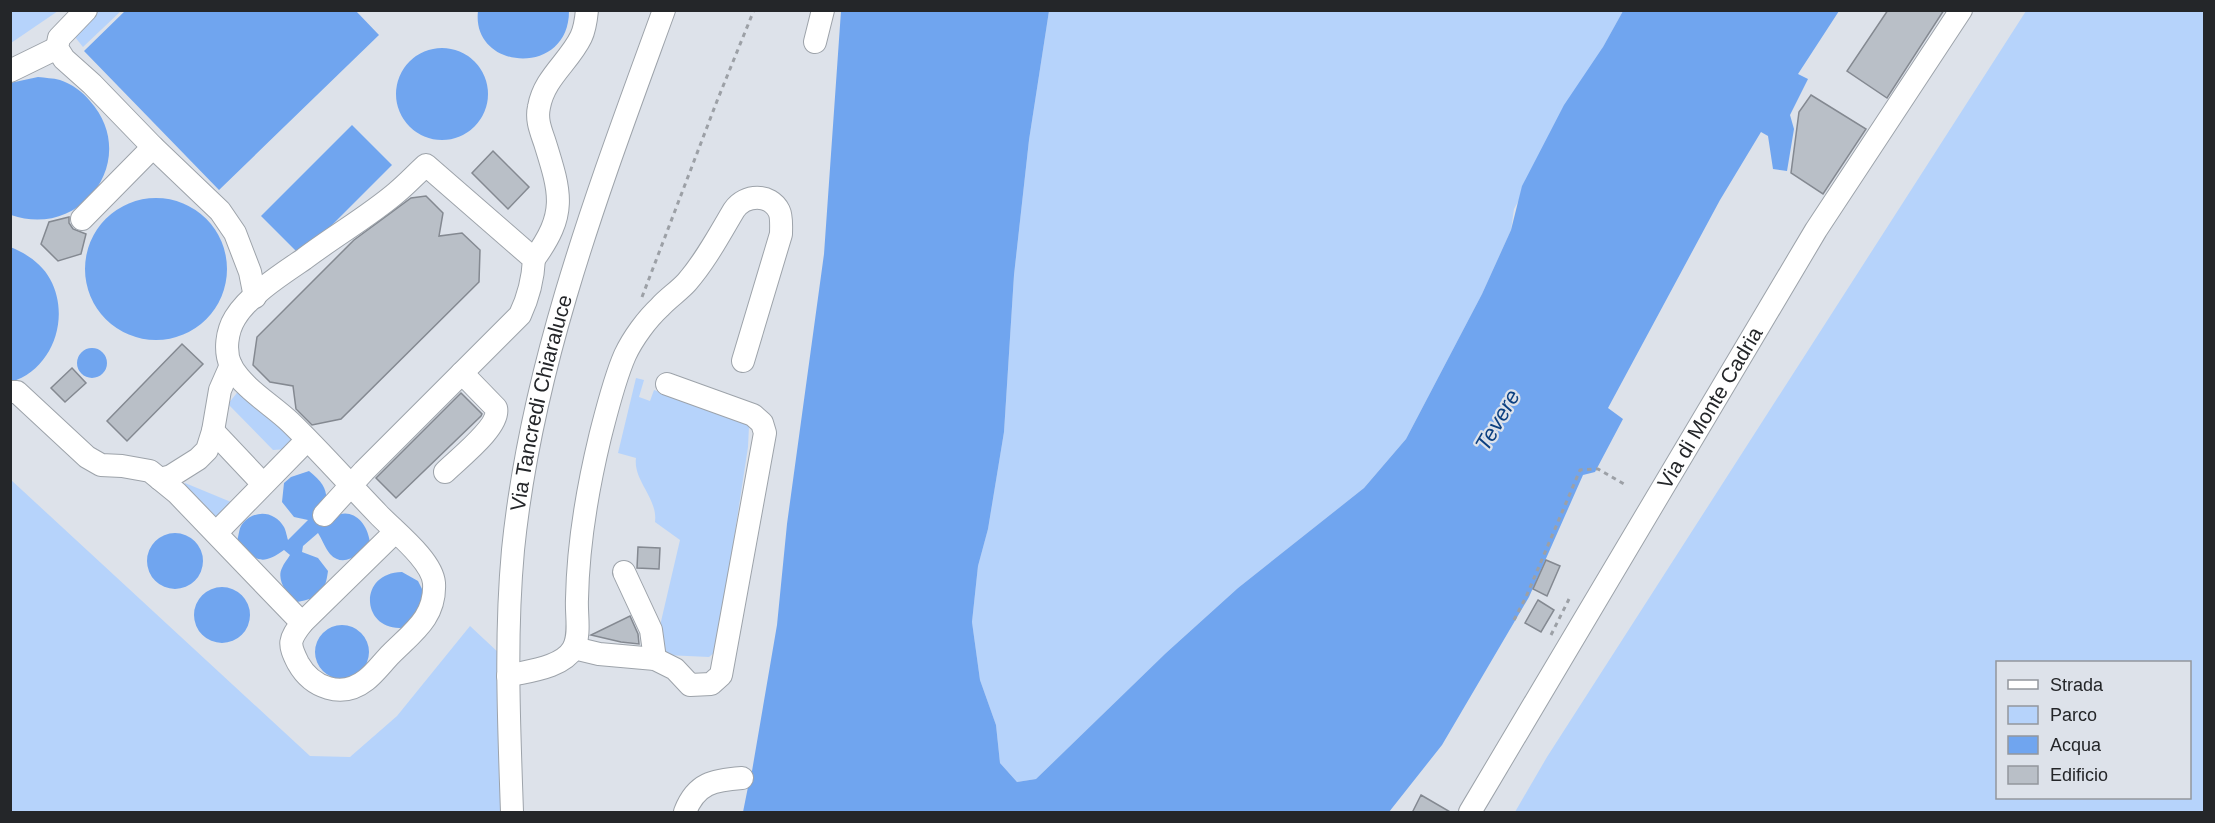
<svg xmlns="http://www.w3.org/2000/svg" width="2215" height="823" font-family="Arial,sans-serif">
<rect width="100%" height="100%" fill="#dde2ea"/>
<path fill="#b6d3fb" fill-rule="evenodd" d="M11 10H58V11L11 43Z
M96 11H121L83 47 75 37Z
M1049 11H1623L1514 209 1511 230 1482 294 1406 439 1364 488 1238 588 1166 653 1036 779 1017 782 1000 763 996 725 980 680 972 622 978 566 988 529 1004 432 1014 275 1029 140Z
M2026 11H2204V812H1515L1547 757ZM1998 662H2190V798H1998Z
M636 378 644 380 639 397 650 401 654 390 744 422 749 426 748 447 720 630 715 652 709 657 666 655 659 630 680 540 655 522C658 498 633 481 636 458L618 453Z
M240 389 287 432 293 442 287 449 273 450 228 404Z
M10 479 310 756 350 757 397 716 470 626 500 654 501 812H11Z
M185 483 231 502 219 520 212 519 183 486Z"/>
<path fill="#70a5ef" d="M126 10 356 11 379 35 219 190 84 51Z
M569 10C570 78 471 71 478 11Z
M841 11H1049L1029 140 1014 275 1004 432 988 529 978 566 972 622 980 680 996 725 1000 763 1017 782 1036 779 1166 653 1238 588 1364 488 1406 439 1482 294 1511 230 1522 186 1564 105 1603 47 1623 11H1839L1798 74 1808 79 1790 115 1794 129 1787 171 1773 169 1768 136 1761 132 1720 200 1608 408 1623 419 1595 472 1583 475 1529 597 1442 745 1389 812H743L748 787 743 772 752 771 777 625 787 524 824 254Z
M396 94a46 46 0 1 1 92 0a46 46 0 1 1-92 0Z
M38 77C45 78 53 78 60 80 72 84 83 92 90 101 141 158 82 240 11 215L10 83Z
M352 125 392 165 301 256 261 216Z
M85 269a71 71 0 1 1 142 0a71 71 0 1 1-142 0Z
M10 247C26 253 42 264 50 279 71 317 53 369 11 382Z
M77 363a15 15 0 1 1 30 0a15 15 0 1 1-30 0Z
M309 471C332 489 328 499 320 525L324 527C341 502 366 514 370 542 360 554 344 569 330 554 325 548 322 539 318 533L303 546 302 552 318 558 328 571C325 594 319 598 297 602 287 595 276 580 282 568 284 563 287 560 290 555L284 550C261 567 254 560 237 541 239 535 239 527 243 523 255 509 275 511 284 527 286 531 287 537 288 540L308 520 294 517 282 502 284 483 291 477Z
M147 561a28 28 0 1 1 56 0a28 28 0 1 1-56 0Z
M402 572 418 581 426 597 408 627C362 636 355 573 402 572Z
M194 615a28 28 0 1 1 56 0a28 28 0 1 1-56 0Z
M315 652a27 27 0 1 1 54 0a27 27 0 1 1-54 0Z"/>
<path fill="#b9bfc7" stroke="#848991" stroke-width="1.5" d="M1888 10H1944L1887 98 1847 71Z
M1811 95 1866 129 1823 194 1791 173 1799 112Z
M493 151 529 187 508 209 472 173Z
M426 196 443 213 439 236 462 233 480 250 479 282 341 419 312 425 296 409 293 386 270 382 253 365 257 337 354 240 411 198Z
M69 217V223L73 229 86 234 81 254 58 261 41 244 49 222Z
M182 344 203 364 127 441 107 421Z
M72 368 86 383 65 402 51 388Z
M461 393 482 414 481 416 396 498 376 478Z
M638 547 660 548 659 569 637 568Z
M1546 560 1560 566 1547 596 1533 589Z
M1538 600 1554 610 1541 632 1525 623Z
M630 616 638 634 639 644 621 642 591 635Z
M1421 795 1452 813H1412Z"/>
<g fill="none" stroke-linecap="round" stroke-linejoin="round">
<g stroke="#9da3aa" stroke-width="24">
<g id="minor">
<path d="M86 10 59 38 57 48 64 59 92 84 153 147 220 211 235 233 250 272 255 297"/>
<path d="M815 42 823 10"/>
<path d="M10 71 57 48"/>
<path d="M82 219 153 147"/>
<path d="M534 259C567 214 561 194 545 143 541 131 536 120 539 107 544 78 569 62 581 37 585 29 586 20 587 10"/>
<path d="M10 392H17L87 457 101 465 122 466 150 471 177 493 302 623"/>
<path d="M213 431 263 484"/>
<path d="M445 472C458 459 501 426 496 408L462 373"/>
<path d="M160 479 171 476 198 459 207 450 213 431 220 390 231 365"/>
<path d="M324 515 364 471 520 315C529 296 533 280 534 259L426 165C416 174 407 184 396 193 369 216 333 237 304 259 282 274 249 295 235 318 227 331 224 351 231 366 244 389 271 404 290 422 321 452 349 484 378 514 394 531 432 560 434 583 436 617 413 632 391 654 383 662 375 673 366 680 342 699 312 688 298 663 288 643 289 640 302 623L395 532"/>
<path d="M216 533 307 440"/>
<path d="M624 572 651 630 655 659"/>
<path d="M574 648 599 654 655 659 675 669 690 685 711 684 721 675 765 433 762 423 753 415 667 384"/>
<path d="M508 676C527 671 562 668 573 649 581 635 576 614 577 599 578 544 587 491 600 437 607 410 614 380 625 355 633 338 647 319 660 307 668 298 679 291 687 282 706 260 719 235 734 210 745 194 770 193 779 211 782 217 781 227 781 234L743 361"/>
<path id="s1" d="M512 812C509 725 505 637 513 550 532 362 600 186 664 10"/>
<path d="M685 812C696 783 714 780 742 778"/>
<path id="s2" d="M1470 812 1816 230 1961 10"/>
</g>
</g>
<path stroke="#9ca0a6" stroke-width="3" stroke-dasharray="4.5 4.5" stroke-linecap="butt" d="M642 297 717 101 754 10
M1514 620 1526 597 1580 470 1598 469 1624 484
M1551 635 1569 599"/>
<use href="#minor" stroke="#fff" stroke-width="22"/>
</g>
<g text-anchor="middle" stroke-width="4.5" stroke-linejoin="round" paint-order="stroke">
<g font-size="21" fill="#242629" stroke="#dde2ea">
<text dy="7" stroke="none"><textPath href="#s1" startOffset="412">Via Tancredi Chiaraluce</textPath></text>
<text dy="7" stroke="none"><textPath href="#s2" startOffset="470">Via di Monte Cadria</textPath></text>
</g>
<g font-size="22" font-style="italic" fill="#0c4081" stroke="#dde2ea">
<text transform="translate(1497 420) rotate(-60)" y="8">Tevere</text>
</g>
</g>
<rect width="2215" height="823" fill="none" stroke="#242629" stroke-width="24"/>
<rect x="1996" y="661" width="195" height="138" fill="#dde2ea" stroke="#93979d" stroke-width="1.5"/>
<rect x="2008" y="680" width="30" height="9" fill="#ffffff" stroke="#93979d" stroke-width="1.5"/>
<text x="2050" y="691" font-size="18" fill="#242629">Strada</text>
<rect x="2008" y="706" width="30" height="18" fill="#b6d3fb" stroke="#93979d" stroke-width="1.5"/>
<text x="2050" y="721" font-size="18" fill="#242629">Parco</text>
<rect x="2008" y="736" width="30" height="18" fill="#70a5ef" stroke="#93979d" stroke-width="1.5"/>
<text x="2050" y="751" font-size="18" fill="#242629">Acqua</text>
<rect x="2008" y="766" width="30" height="18" fill="#b9bfc7" stroke="#93979d" stroke-width="1.5"/>
<text x="2050" y="781" font-size="18" fill="#242629">Edificio</text>
</svg>
